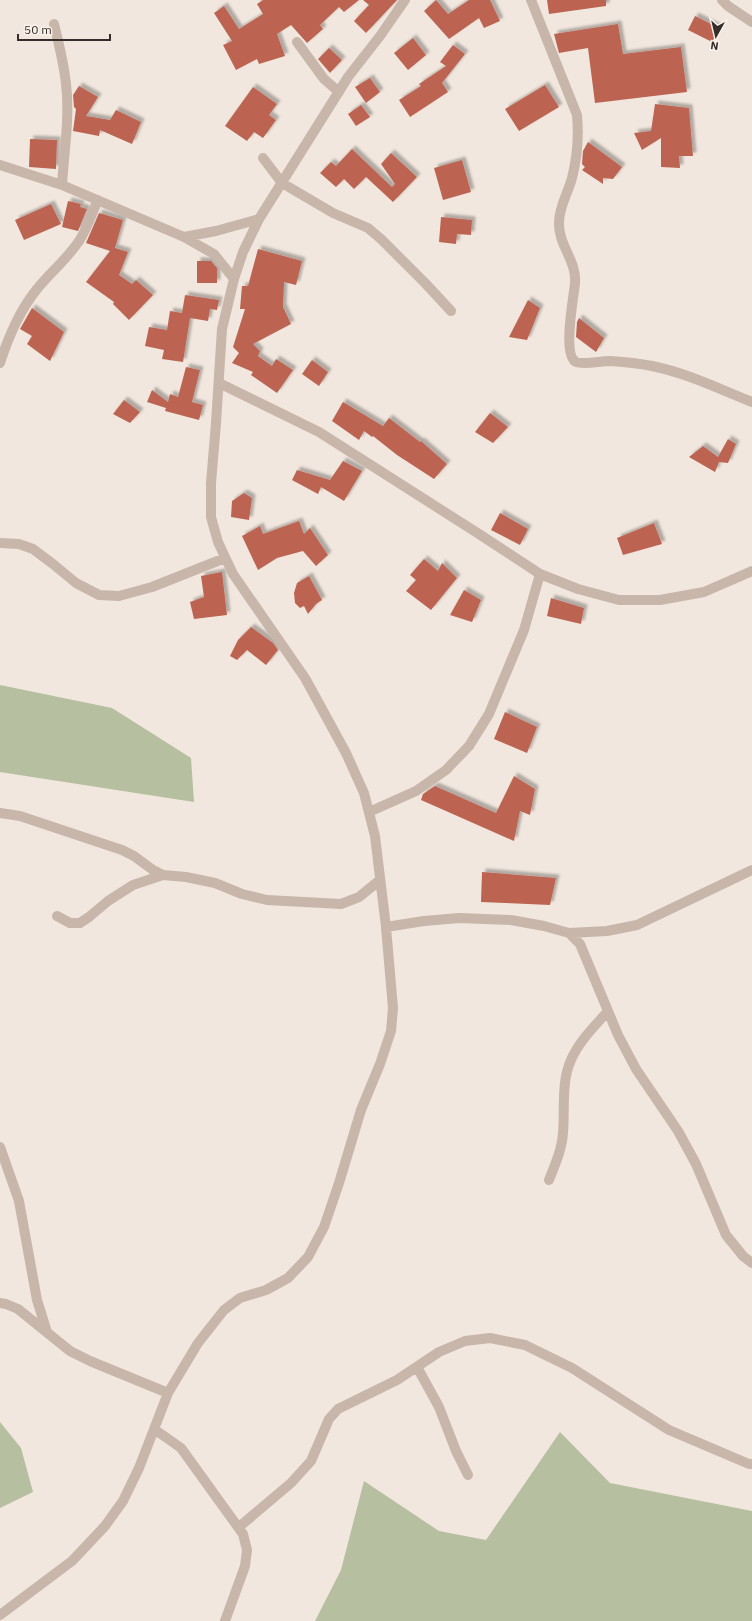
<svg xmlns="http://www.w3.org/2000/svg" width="752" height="1621" font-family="'IBM Plex Sans',sans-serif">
<defs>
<filter id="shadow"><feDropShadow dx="3.5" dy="-3.5" stdDeviation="1" flood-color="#0004"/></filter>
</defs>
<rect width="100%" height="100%" fill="#f1e7de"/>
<path fill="#b6bf9f" d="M0 685 112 708 191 758 194 802 0 772Z
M0 1422 21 1448 33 1492 0 1508Z
M560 1432 610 1483 752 1511V1621H315L341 1570 364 1481 439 1531 486 1540Z"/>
<path fill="#bc6451" filter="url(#shadow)" d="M263 0H359L344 12 339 7 320 25 323 29 307 43 291 25 277 34 285 56 259 64 257 59 236 70 223 45 232 41 214 13 224 6 239 29 263 14 257 4Z
M363 0H397L366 33 354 21 369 5Z
M436 0 448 14 469 0H490L500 21 484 28 479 18 449 39 424 11Z
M547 0H606V6L549 14Z
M695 16 719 28 712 42 688 30Z
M618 24 623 54 681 47 687 92 595 103 588 48 559 53 554 34Z
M413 38 426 55 408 70 394 53Z
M453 45 465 54 442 83 448 92 410 117 399 100 421 86 419 84 446 66 440 62Z
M329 48 342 60 330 73 318 59Z
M370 78 380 92 366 103 355 87Z
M545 85 559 107 519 131 505 109Z
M79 86 98 97 86 116 110 120 116 110 141 122 132 144 100 130 99 136 73 131 76 109 74 107 73 95Z
M253 87 277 104 269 115 276 120 263 138 254 132 247 141 225 126Z
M655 104 689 108 693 156H679L680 168 661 167V138L642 150 634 133 651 131Z
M361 105 370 117 356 126 348 114Z
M30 139 57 140 56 169 29 167Z
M588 142 622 167 613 179 603 178V184L582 170 585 167 582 164 583 151Z
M352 149 392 187 395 184 381 164 391 153 417 177 393 202 366 177 354 189 344 179 336 187 320 173 331 162 336 166Z
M462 160 471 192 443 200 434 168Z
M68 201 81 204 80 207 87 209 78 231 62 227Z
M51 204 61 224 24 240 15 220Z
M99 213 123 220 115 248 128 252 119 275 132 284 136 280 153 295 129 320 113 304 114 302 86 282 110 251 86 243Z
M441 217 472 220 471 235 457 234 456 244 439 242Z
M258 249 302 261 296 285 284 282 283 307 291 324 253 344 260 351 258 356 272 366 276 359 293 370 277 393 251 375 253 372 232 363 239 353 233 347 245 309H240L242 286H248Z
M197 261H211L217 268V283H197Z
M185 295 219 300 217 310 210 309 208 321 190 318 183 362 162 359 164 350 145 346 149 327 167 330 170 311 182 313Z
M528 300 540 308 527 340 509 337Z
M32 308 64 332 50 361 27 344 32 336 20 329Z
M579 318 604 338 596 352 576 337 577 322Z
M312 360 328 372 319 386 302 374Z
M186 367 200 370 192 402 203 405 199 420 165 411 166 408 147 402 152 390 168 402 170 394 178 397Z
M124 400 140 412 130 423 113 414Z
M343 402 383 426 389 418 420 442 421 441 447 464 434 479 397 455 373 436 372 437 364 431 359 440 332 421Z
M490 413 508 427 493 443 475 432Z
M728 439 736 444 728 463 719 462 715 472 689 457 703 446 718 457Z
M343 461 362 471 344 501 321 487 318 494 292 480 297 470 330 480Z
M244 493 252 498 249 520 231 517 232 501Z
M500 513 528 529 520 545 491 530Z
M299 521 304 534 310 528 328 555 316 566 303 551 277 558 258 570 242 536 260 526 263 534Z
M654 523 662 544 623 555 617 538Z
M424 559 438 571 442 563 457 578 431 610 406 591 416 580 410 575Z
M222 572 227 615 194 619 190 602 204 597 201 576Z
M309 576 322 600 316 604 308 614 304 606 300 608 295 603 294 593 297 583Z
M464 590 481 600 472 622 450 615Z
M551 598 584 608 581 624 547 616Z
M251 627 273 643 278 650 266 665 247 650 237 660 230 656 238 640Z
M505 712 537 727 527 753 494 739Z
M514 776 535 789 530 815 520 811 514 841 421 800 423 794 435 786 496 813Z
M482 872 556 878 550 905 481 902Z"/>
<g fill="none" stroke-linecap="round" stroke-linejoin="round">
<path stroke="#c8b6ab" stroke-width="10" d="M531 0 577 115C579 136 577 158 572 178 568 193 559 207 559 222 558 245 577 261 575 283 574 296 562 355 576 362 583 365 601 361 610 361 624 362 638 363 652 366 687 373 719 389 752 402
M722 0 728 6 752 22
M54 24C59 44 64 64 66 84 70 117 64 152 62 185
M297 42 324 79 339 92
M263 158 282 183 333 213 368 228 381 239 426 284 451 311
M0 165 62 185 184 237 216 231 259 219
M184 237 214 254 234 279
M0 363C8 338 20 310 37 289 50 273 67 259 79 241 87 229 92 213 98 200
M219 383 319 432 479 534 540 574 578 589 619 600H660L704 592 752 571
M0 543 19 544 33 549 53 564 76 583 99 595 119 596 152 587 225 558
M369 812 416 791 446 770 469 746 489 714 524 630 540 574
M0 813 20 816 122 850 134 856 153 870 163 875 186 877 215 883 242 894 267 900 341 904 359 897 380 880
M57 916 70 923H80L89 917 108 901 133 885 163 875
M386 927 424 921 459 918 511 920 544 926 569 933 607 931 637 925 752 870
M569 933 580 944 618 1035 636 1069 678 1131 696 1164 726 1235 743 1256 752 1263
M0 1147 19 1201 37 1300 47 1332
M549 1180C555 1165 562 1149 563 1133 565 1109 561 1082 571 1060 579 1041 595 1026 608 1011
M0 1303 6 1304 18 1309 70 1351 90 1361 168 1393
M417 1367 439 1407 456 1451 468 1475
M154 1429 181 1448 243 1534 247 1550 245 1566 225 1621
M239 1527 291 1483 311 1461 329 1419 338 1409 397 1380 439 1352 465 1341 490 1338 525 1345 572 1368 669 1430 749 1464H752
M0 1615 72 1561 105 1526 123 1501 139 1468 168 1393 198 1343 224 1310 240 1298 266 1290 288 1278 308 1257 324 1227 339 1183 361 1110 380 1064 391 1031 393 1008 386 927 375 836 364 793 346 753 305 678 233 574 218 542 211 517V483L216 423 222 329 234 279 243 252 259 219 348 77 380 36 405 0"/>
</g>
<g transform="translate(716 36) rotate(188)" stroke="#f9f1ea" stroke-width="3" paint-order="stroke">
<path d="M0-3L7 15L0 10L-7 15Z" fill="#362d2a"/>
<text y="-6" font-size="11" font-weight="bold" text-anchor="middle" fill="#362d2a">N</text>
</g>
<path d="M18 34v6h92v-6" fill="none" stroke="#362d2a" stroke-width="2"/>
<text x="24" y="34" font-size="12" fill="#362d2a" stroke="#f9f1ea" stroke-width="3" paint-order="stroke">50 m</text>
</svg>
